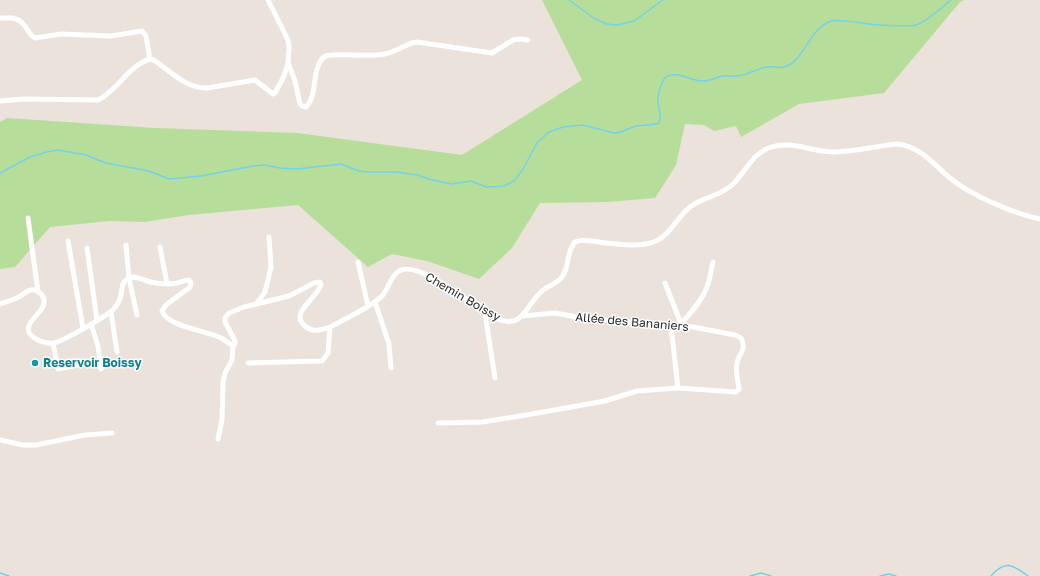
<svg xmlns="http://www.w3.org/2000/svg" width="1040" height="576" font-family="'Golos Text',sans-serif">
<rect width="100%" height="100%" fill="#eae2db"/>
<path fill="#b7dd9a" d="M542 0H964L960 2 884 93 799 104 741 137 736 126 714 131 704 125 685 124 676 165 655 198 607 202 540 203 512 248 479 279 427 261 392 254 368 267 298 205 189 215 144 222 109 221 50 227 15 267 0 269V122L7 118 155 128 297 133 462 155 582 80Z"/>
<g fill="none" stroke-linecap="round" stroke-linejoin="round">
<path stroke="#74d2e6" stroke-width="1.5" d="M569 0 595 19 607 24 617 25 634 21 663 0
M0 173 30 157 47 152 58 150 86 155 106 163 149 171 169 179 201 176 253 166 264 165 280 168 297 169 341 164 359 171 370 172H396L418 175 428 179 451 184 471 181 486 187H490L504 186 514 181 523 169 537 143 549 132 563 127 583 125 614 133C623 133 628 128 636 126 644 124 652 126 659 123 663 115 658 110 658 102 657 95 661 82 666 77 676 70 691 81 702 81 710 81 715 78 722 76 727 75 732 77 737 76 747 75 757 69 766 67 772 66 778 68 784 67 803 64 809 28 831 21 840 19 853 22 862 23 873 25 905 27 916 25 924 23 944 6 951 0
M0 573 9 576
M750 576 761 573 771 576
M880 576 889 574 896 576
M991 576C1005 559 1013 565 1028 576"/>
<path stroke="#fff" stroke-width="5" d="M0 18H12L19 20 25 26 31 35 35 38 61 34 111 36 142 31 146 36 150 59
M288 63 295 81 300 104 302 106 306 107C319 94 310 69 325 56 345 52 365 58 385 54 397 52 406 43 417 42L492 53 513 40 520 39 528 40
M0 101 24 99 98 100C118 90 128 66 150 59L154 60C170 71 187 89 207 88L255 80 273 94 275 93 284 76 288 63 289 48 288 40 268 0
M28 218 38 292
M68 241 83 328
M126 245 129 278 137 315
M160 247 167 284
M87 248 97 320
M358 262 368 306
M665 283 682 326
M375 302 389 344 391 368
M257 303 265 292 271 267 269 237
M0 304C6 302 12 300 17 298 25 294 32 284 41 294 56 311 11 324 36 339 42 342 48 344 54 343 65 340 100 320 110 312 114 310 117 305 119 301 123 294 120 283 127 279 133 274 144 280 150 282 159 284 168 285 177 283 182 282 185 280 189 280L191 283 190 287 166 305 162 311C167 326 206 331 219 337 224 339 228 343 233 346L235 344V341L225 322V318L229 313 244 307 289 296 314 283 320 282 321 284C319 297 288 313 305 326 313 333 321 330 330 327 343 320 373 306 382 296 389 288 390 277 399 271 419 259 476 308 495 318 523 330 524 308 540 293 546 286 557 284 562 277 570 266 566 252 575 242 582 239 591 241 599 242 615 244 641 248 656 241 671 234 677 217 690 207 703 197 721 196 733 184 745 173 752 154 769 148 791 139 813 153 835 152 856 151 877 146 898 144 924 147 938 171 958 184 978 198 1016 214 1040 219
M111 312 117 352
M485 313 495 378
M682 323C691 312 702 301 707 287 710 279 711 270 713 262
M91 324 98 346 101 369
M671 326 678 388
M53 343 58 369 85 363
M248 363 322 361 328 353 330 327
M438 423 483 422 532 414 605 401 637 391 678 388 736 392 739 389C738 381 735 371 737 363 739 352 747 351 741 338L735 335 693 327 653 325 622 321 593 320 555 313 522 316
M218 439 222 420 223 382 225 373 232 360 233 346
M0 440 23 445H36L85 435 112 433"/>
</g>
<circle fill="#0f9aa8" stroke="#fff" stroke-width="1.5" cx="35" cy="363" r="4"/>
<g text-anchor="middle" stroke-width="3" stroke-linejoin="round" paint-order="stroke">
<g font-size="12" fill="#282828" stroke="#fff">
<text transform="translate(463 297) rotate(30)" y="4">Chemin Boissy</text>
<text transform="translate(632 322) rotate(5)" y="4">Allée des Bananiers</text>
</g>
<g font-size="12" font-weight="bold" fill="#0d838f" stroke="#fff" text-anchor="start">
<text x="43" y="367">Reservoir Boissy</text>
</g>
</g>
</svg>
